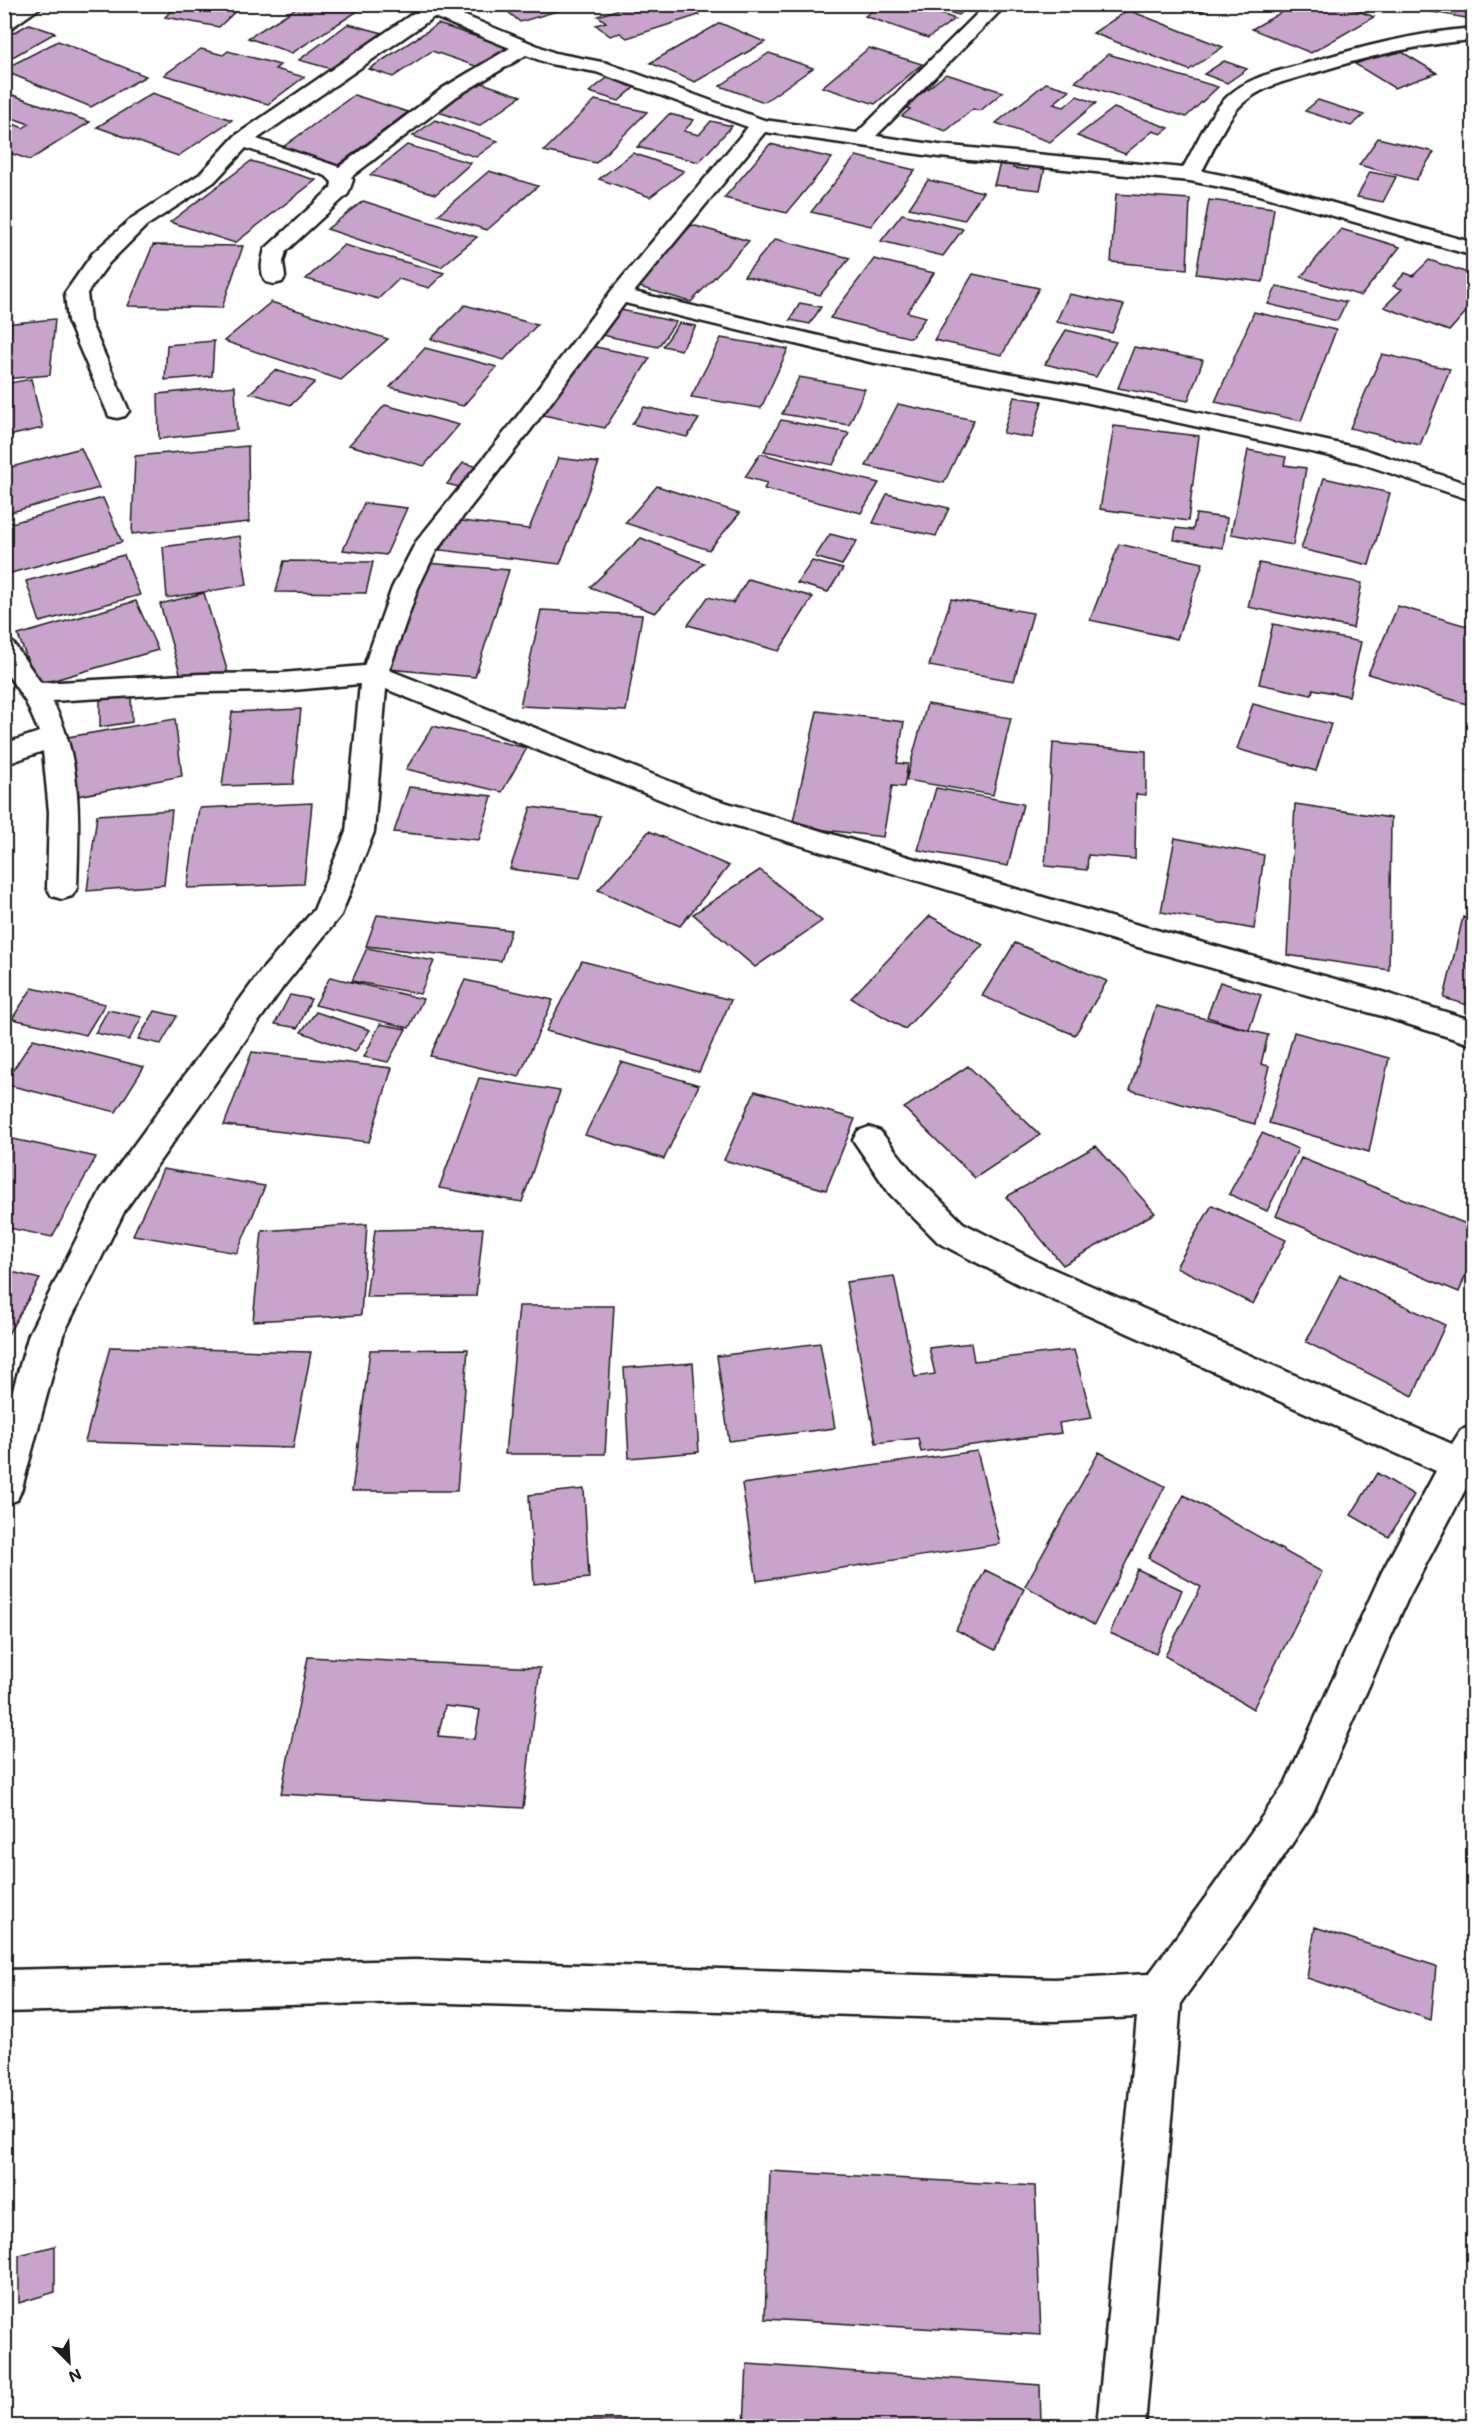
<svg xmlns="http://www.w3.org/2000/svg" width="1478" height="2431" font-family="Mali,sans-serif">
<rect width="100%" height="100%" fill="#fff"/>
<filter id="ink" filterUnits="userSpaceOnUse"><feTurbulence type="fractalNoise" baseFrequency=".0167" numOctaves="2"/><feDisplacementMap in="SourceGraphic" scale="12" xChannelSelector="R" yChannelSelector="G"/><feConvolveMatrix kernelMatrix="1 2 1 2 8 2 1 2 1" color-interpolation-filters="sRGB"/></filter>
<g filter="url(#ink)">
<path fill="#c8a3cc" stroke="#1c1c1c" stroke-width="1.5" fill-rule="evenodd" d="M178 4H243L219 27 165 17Z
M303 4H369L292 53 248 38Z
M499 4H568L571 7 520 22Z
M634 4H685L699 15 627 38 620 33 610 36 596 25 606 22 598 16Z
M882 4H914L955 19 928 38 865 16Z
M940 4H957L967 7 959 15 935 9Z
M1180 4H1212L1202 12Z
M1296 4H1351L1357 7 1353 9 1374 17 1311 53 1252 29Z
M1418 4H1474V14L1471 19 1416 9Z
M1128 10 1223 47 1189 70 1093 33Z
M720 23 765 42 695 82 650 63Z
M29 24 55 33 4 62V38Z
M348 24 387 34 346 73 299 60Z
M438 24 511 48 481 68 432 51 393 77 369 69Z
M58 41 146 76 91 107 4 71V69Z
M869 48 922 64 875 104 822 87Z
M201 49 223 55 228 51 280 65 275 69 304 77 268 104 164 75Z
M1397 49 1437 73 1394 88 1355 64Z
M769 53 813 68 764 102 720 86Z
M1108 54 1218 87 1186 117 1075 82Z
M1224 61 1247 69 1227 83 1204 74Z
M946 74 1003 92 980 111 973 109 946 131 902 116 910 109 904 107Z
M607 78 636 86 619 101 589 92Z
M476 81 521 96 479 126 433 110Z
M1046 83 1070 90 1053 104 1064 107 1077 96 1096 103 1050 142 996 123Z
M4 92 90 122 30 160 4 151V120L23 128 29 124 4 115Z
M152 93 232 120 178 156 97 127Z
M354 95 408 112 338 165 283 147Z
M595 100 647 112 596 163 544 151Z
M1318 100 1364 115 1351 126 1305 111Z
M1114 108 1169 128 1161 134 1153 131 1125 154 1077 136Z
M669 114 694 120 684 131 699 135 711 121 732 126 699 162 637 147Z
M435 120 498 141 476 157 413 136Z
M1378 138 1434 152 1416 180 1359 165Z
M770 144 832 158 787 213 724 198Z
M407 145 471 163 436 194 370 175Z
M633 153 684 171 650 197 599 179Z
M856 156 915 170 871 226 811 212Z
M251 161 316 180 235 243 170 222Z
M1000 163 1014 164 1013 168 1028 170 1029 166 1045 168 1040 190 994 185Z
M489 171 538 186 487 230 438 215Z
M1370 172 1396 177 1383 202 1357 197Z
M928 180 983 192 964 220 909 208Z
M1116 194 1190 199 1187 269 1111 262Z
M1209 200 1274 208 1263 282 1196 274Z
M363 201 477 237 441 267 327 229Z
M902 214 963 229 943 256 881 241Z
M692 225 749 241 691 302 632 285Z
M1341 229 1400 247 1361 296 1301 277Z
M775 239 850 258 820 295 744 276Z
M153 245 243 246 222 308 128 306Z
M344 245 444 273 429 288 399 279 378 299 306 279Z
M874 259 934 273 907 312 926 317 911 338 830 318Z
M1429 260 1474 275V303L1449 331 1384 307 1402 289 1393 286 1405 273 1413 276Z
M973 274 1039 288 1002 355 934 340Z
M1277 286 1346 302 1337 321 1268 304Z
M1069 294 1124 305 1112 333 1056 322Z
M271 302 388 339 341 380 224 341Z
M800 303 821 307 810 324 790 320Z
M465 305 537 325 504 360 431 339Z
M621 310 676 322 658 347 602 335Z
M1254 312 1336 330 1301 421 1215 402Z
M55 319 50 375 4 379V324Z
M679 323 696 326 681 350 663 346Z
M1066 330 1116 342 1096 377 1045 364Z
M721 338 788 349 761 408 691 397Z
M214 341 212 376 165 380 167 345Z
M591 346 650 358 605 428 543 415Z
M1134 347 1203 360 1188 401 1118 388Z
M425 348 497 367 463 406 390 387Z
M1382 354 1450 369 1420 445 1350 428Z
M275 370 315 382 291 405 250 393Z
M799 377 865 389 849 425 782 414Z
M31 379 43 428 4 437V384Z
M235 386 237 430 159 439 158 394Z
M1014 397 1042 401 1032 438 1003 433Z
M898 404 974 420 944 483 866 466Z
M385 405 459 425 424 466 349 445Z
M644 407 699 419 687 437 632 424Z
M781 420 849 433 833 465 764 451Z
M1114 426 1199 436 1188 521 1100 509Z
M248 446 249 522 132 534 135 456Z
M81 448 99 488 4 514V469Z
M1248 450 1286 457 1284 465 1306 468 1293 545 1231 534Z
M760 454H762L879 483 861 513 764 489 767 483 745 477Z
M558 458 599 463 560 564 440 550 454 520 529 529Z
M463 463 483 468 467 489 447 484Z
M1324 478 1390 493 1369 565 1301 549Z
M657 486 740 513 709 550 625 523Z
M887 494 949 508 936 536 873 523Z
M103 498 122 542 4 575V525Z
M364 503 407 508 386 555 343 550Z
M1196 514 1227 518 1223 548 1174 540 1176 528 1193 530Z
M830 534 857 541 842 565 815 557Z
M240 536 247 585 167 598 163 547Z
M641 538 704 563 655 613 590 587Z
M1119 544 1203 563 1177 639 1090 620Z
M124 555 140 595 40 622 26 581Z
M284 561 373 562 366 593 276 592Z
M812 561 843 569 828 592 797 583Z
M427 563 509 570 475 677 388 669Z
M1259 563 1362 583 1353 628 1248 607Z
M748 579 813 597 779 651 688 625 708 597 733 603Z
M204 593 228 673 183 683 160 604Z
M951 599 1033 613 1014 681 929 666Z
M136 601 158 650 37 685 18 635Z
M1398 606 1474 628V696L1470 705 1368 674Z
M541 610 642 615 626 711 520 706Z
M1273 624 1361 642 1349 696 1313 689 1312 695 1259 684Z
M131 695 132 722 100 727V699Z
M927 704 1011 718 993 795 906 780Z
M1253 704 1331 724 1316 771 1237 749Z
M301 709 293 784 222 786 232 712Z
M817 711 904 722 897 763 908 764 904 787 892 786 883 837 792 826Z
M175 719 182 776 72 797 68 737Z
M433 726 527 748 502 792 406 769Z
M1053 743 1146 751V795L1136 794 1135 859 1088 855 1087 870 1045 866Z
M409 787 492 796 479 840 394 832Z
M936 788 1023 804 1008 866 918 850Z
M312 803 304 884 187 888 199 808Z
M1295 804 1391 818 1389 970 1287 955Z
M531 807 600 816 580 878 510 869Z
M172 810 164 885 87 891 97 815Z
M649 831 729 866 680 926 598 890Z
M1175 838 1264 855 1254 929 1161 912Z
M760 870 822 921 755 967 693 914Z
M1474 910V1007L1444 998 1463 917 1471 920Z
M377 915 511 930 501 961 366 946Z
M930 916 983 945 905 1029 851 998Z
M1015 943 1107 981 1075 1035 982 996Z
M367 948 434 961 420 994 352 981Z
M582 961 731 1000 699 1072 546 1031Z
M330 977 423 999 409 1028 315 1005Z
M465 980 553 1000 519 1077 430 1056Z
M1220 982 1261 995 1249 1030 1207 1017Z
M32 988 105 1004 86 1035 12 1019Z
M290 995 311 999 298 1028 275 1024Z
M1156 1006 1268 1035 1261 1064 1269 1066 1255 1124 1130 1090Z
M108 1010 142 1017 129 1040 95 1033Z
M155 1011 177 1016 161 1044 138 1039Z
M316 1012 370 1030 355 1052 301 1032Z
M380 1024 406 1029 388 1062 364 1057Z
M1294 1032 1389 1058 1369 1152 1269 1123Z
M33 1039 144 1067 116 1112 4 1084Z
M252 1052 392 1068 369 1142 224 1125Z
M621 1062 699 1085 664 1159 585 1135Z
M968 1066 1040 1135 975 1178 904 1108Z
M479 1078 560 1091 522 1202 439 1188Z
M755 1091 855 1119 826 1190 724 1160Z
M1262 1133 1298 1149 1267 1211 1229 1194Z
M4 1137 96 1157 52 1237 4 1227Z
M1096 1146 1155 1213 1063 1265 1006 1197Z
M1301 1158 1474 1227V1253L1459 1292 1276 1216Z
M163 1169 265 1186 237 1253 133 1235Z
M1212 1205 1286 1240 1253 1304 1176 1267Z
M367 1224 361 1315 253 1321 262 1231Z
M483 1228 476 1296 366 1297 375 1230Z
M4 1270 40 1279 4 1341Z
M1340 1275 1445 1325 1413 1396 1306 1342Z
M894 1276 915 1377 935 1374 929 1348 971 1343 974 1361 1074 1350 1092 1418 1059 1423 1061 1433 921 1452 918 1438 876 1443 846 1282Z
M519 1306H614L605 1454H505Z
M820 1343 835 1428 729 1441 717 1356Z
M110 1347 311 1352 293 1448 85 1442Z
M468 1349 457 1491H352L370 1350Z
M693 1363 699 1452 629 1458 624 1368Z
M977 1451 1000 1544 757 1581 742 1484Z
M1099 1452 1165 1486 1094 1625 1025 1586Z
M1377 1473 1414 1495 1389 1537 1351 1515Z
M584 1489 589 1578 534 1584 529 1495Z
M1184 1495 1322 1572 1253 1709 1165 1656 1201 1587 1148 1558Z
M1137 1569 1182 1590 1156 1654 1110 1633Z
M985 1570 1024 1589 995 1650 956 1630Z
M308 1657 540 1668 523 1808 281 1794ZM445 1706 480 1710 475 1739 438 1736Z
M1315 1927 1436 1966 1431 2020 1307 1978Z
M770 2171 1035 2186 1041 2335 765 2319Z
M55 2246V2292L19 2303V2255Z
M747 2364 1040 2385 1041 2426H744Z
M689 2420V2426H481L482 2422Z"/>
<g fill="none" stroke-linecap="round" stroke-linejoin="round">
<g stroke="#1c1c1c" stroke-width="5">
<path id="minor" d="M22 4H45L11 28 4 29V16Z
M410 4H436L555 53 607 63 764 120 857 133 987 4H1007L876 136 939 145 1183 168C1196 145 1207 117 1226 98 1247 77 1276 72 1304 64 1360 47 1415 33 1474 28V40C1419 44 1369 56 1317 72 1290 80 1263 85 1242 104 1224 121 1214 150 1202 171L1266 184 1474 243V256L1256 194 1190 181 939 157 765 132 634 292 870 348 1062 383 1363 449 1474 486V501L1357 462 1062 397 870 362 625 303 529 432 436 551 418 588 389 670 714 799 1120 920 1382 992 1474 1021V1045L1382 1016 1120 942 694 813 386 689 374 832 341 915 283 987 125 1210 63 1335 22 1488 17 1500 4 1505V1421L29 1334 101 1190 261 971 314 910 346 832 360 684 282 691 201 692 52 701C83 758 79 825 77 888L72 896 62 899 52 896 47 888 49 812 43 751 4 765V744L39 732 26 702 4 669V640L13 643 41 683 201 674 282 673 364 666 392 588 416 542 513 422 612 290 748 127 596 72 550 64 526 55 457 96 351 177 353 180 348 194 286 251 283 262 285 277 282 282 274 284 266 282C259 271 262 260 265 249L331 188 332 182 326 176 246 148 214 182 146 226 109 263 87 293 90 321 129 411 125 416 117 418 109 416 68 321 65 293 93 253 132 218 200 174 235 136 418 10ZM434 17 510 48 443 88 339 167 257 139Z
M869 1127 880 1131 914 1174 963 1223 1046 1266 1452 1444 1461 1430 1474 1426V1473L1408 1598 1313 1812 1243 1917 1181 2002 1145 2426H1097L1137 2017 1054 2021 415 2002 4 2012V1970L415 1960 1054 1979 1149 1974 1213 1887 1285 1784 1382 1572 1436 1471 1022 1286 939 1243 890 1194 853 1140 858 1131Z"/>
</g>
<use href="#minor" fill="#fff" fill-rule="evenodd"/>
</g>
</g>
<rect width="1478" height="2431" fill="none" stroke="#fff" stroke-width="24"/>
<rect x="12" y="12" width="1454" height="2407" fill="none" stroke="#1c1c1c" stroke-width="2" filter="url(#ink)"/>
<g transform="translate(69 2362) rotate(156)" stroke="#ffffff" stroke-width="4.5" paint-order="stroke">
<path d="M0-4.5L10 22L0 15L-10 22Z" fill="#1c1c1c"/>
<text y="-9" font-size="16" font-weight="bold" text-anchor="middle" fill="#1c1c1c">N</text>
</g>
</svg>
